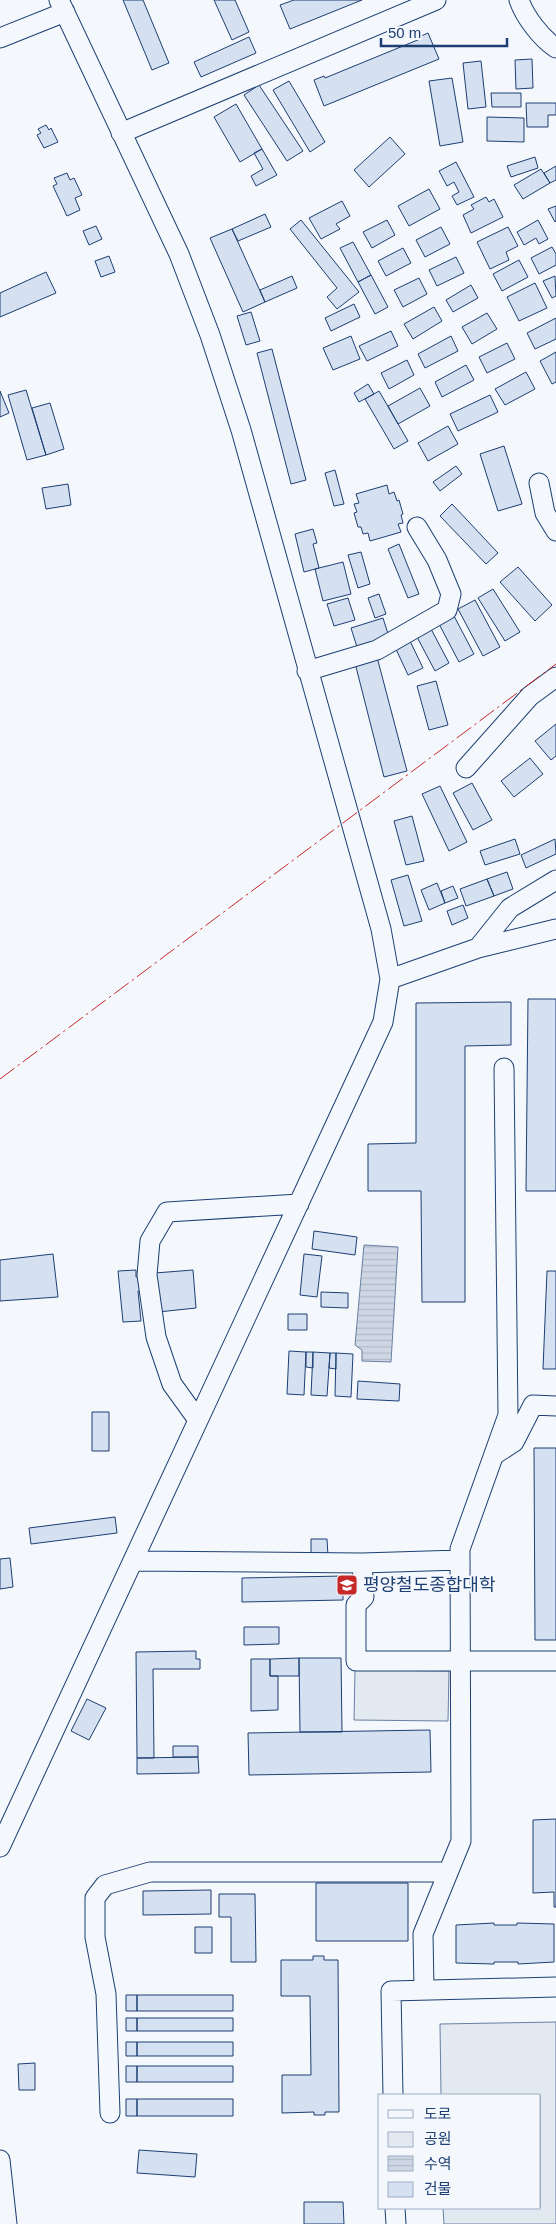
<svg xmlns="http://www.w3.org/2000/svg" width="556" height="2224" font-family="Arial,'Noto Sans KR',sans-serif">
<defs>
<pattern id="water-rules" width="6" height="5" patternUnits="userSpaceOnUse" patternTransform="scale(1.25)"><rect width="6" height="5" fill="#cfd7e4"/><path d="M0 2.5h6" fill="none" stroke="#b1bac7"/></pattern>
</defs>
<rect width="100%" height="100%" fill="#f4f7fb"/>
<path fill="#e3e9f0" stroke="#687fa3" d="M355 1670 449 1671 448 1721 354 1720Z
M556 2022V2224H444L443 2208H540V2095H441L440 2024Z"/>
<path fill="url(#water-rules)" stroke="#687fa3" d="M364 1245 398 1247 391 1362 362 1361V1350L355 1345Z"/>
<path fill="#d5e0f0" stroke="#1d3f73" d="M123 0H143L169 63 152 70Z
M214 0H235L249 32 232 40Z
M294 0H362L290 29 280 5Z
M428 33 439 59 324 106 314 80 324 76 325 78 420 39 419 37Z
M249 37 256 53 201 77 194 62Z
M532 59 533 88 516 89 515 60Z
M481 61 486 107 468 109 463 63Z
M452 78 463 142 440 146 429 81Z
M289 81 325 142 310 152 273 90Z
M259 85 303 151 287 161 244 95Z
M491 93H521V107H492Z
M526 103H556V115H548V127H527Z
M236 104 262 149 240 162 214 117Z
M487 117 524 118V142L487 141Z
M46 125 49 130 51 128 58 142 44 148 37 135 41 133 38 129Z
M390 137 405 154 369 187 354 170Z
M262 149 277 175 256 186 251 176 263 169 254 153Z
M535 157 538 168 511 177 507 166Z
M456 162 474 197 457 205 452 196 459 192 454 182 447 186 439 171Z
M556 166V180L550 183 544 173Z
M541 169 550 183 523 199 514 185Z
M67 173 70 180 74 178 82 195 75 198 80 210 67 216 53 186 57 184 54 178Z
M429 189 440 209 409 226 398 206Z
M486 197 489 202 494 199 503 217 471 233 463 215 474 209 471 205Z
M342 201 350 216 336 224 340 229 321 239 309 218Z
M556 206V221L555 222 548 209Z
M265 214 271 227 238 241 232 229Z
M301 220 359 292 337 309 327 297 337 288 290 229Z
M387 220 395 235 372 248 363 232Z
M538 220 548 239 539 244 536 238 524 245 517 232Z
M96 226 102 239 89 245 83 231Z
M441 227 450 244 425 257 416 240Z
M508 227 518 246 506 252 509 260 490 269 477 242Z
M232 229 265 302 243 312 210 238Z
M353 242 371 275 358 282 340 248Z
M552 247 556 254V265L539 274 531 258Z
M403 248 411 263 386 276 378 261Z
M109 256 115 272 101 277 95 261Z
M456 257 464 273 437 286 429 270Z
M519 260 528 277 502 291 493 274Z
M46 272 56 293 0 317V293Z
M371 275 388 307 375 314 358 282Z
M292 276 297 288 265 302 260 290Z
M555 276 556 296 552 298 543 281Z
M419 278 427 294 403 307 394 290Z
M535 283 547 308 519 321 507 297Z
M471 285 478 298 453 312 446 300Z
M354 304 360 317 331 331 325 318Z
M434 307 442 321 413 339 404 324Z
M251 312 260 341 246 345 237 316Z
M487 313 497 329 472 344 462 327Z
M556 318V339L535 349 527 333Z
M391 331 398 346 367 361 359 346Z
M351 336 360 359 333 370 323 348Z
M451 336 458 351 425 368 418 354Z
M507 343 515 359 487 373 479 357Z
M272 349 306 480 291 484 257 353Z
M556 352V382L552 384 540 361Z
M407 360 414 375 389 389 381 373Z
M466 365 474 380 442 397 435 382Z
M526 372 535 389 505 405 495 389Z
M368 384 374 394 359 402 354 393Z
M420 388 430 406 398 424 388 406Z
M26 390 46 455 27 460 8 395Z
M0 391 9 413 0 417Z
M379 391 408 441 394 449 365 399Z
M490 395 498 412 458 431 450 414Z
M50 403 64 449 46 455 32 408Z
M448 426 458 444 428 461 418 443Z
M504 446 522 504 498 511 480 454Z
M456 466 462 474 440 491 433 482Z
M335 470 344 504 334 506 325 473Z
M68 484 71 505 46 509 42 488Z
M387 485 389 494 394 492 397 501 399 500 403 514 401 515 403 523 398 524 401 532 370 541 368 533 363 534 361 527H358L354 513 357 512 354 504 359 503 356 494Z
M452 504 498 553 486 564 440 516Z
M313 529 317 543 313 544 319 568 304 572 295 534Z
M399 544 419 594 408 598 388 549Z
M361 552 370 584 358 588 348 555Z
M343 562 351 594 323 601 315 569Z
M518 567 552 605 535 621 500 582Z
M493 589 520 632 505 641 478 598Z
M379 594 386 614 375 618 368 598Z
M348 598 355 620 334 626 327 604Z
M475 600 500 647 483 656 458 609Z
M454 616 474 654 459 662 439 624Z
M383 618 389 637 357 647 351 628Z
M431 629 449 663 435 671 417 637Z
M410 641 423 668 408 675 395 647Z
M377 657 407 771 384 777 355 663Z
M436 681 448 725 429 730 417 686Z
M556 724V756L551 760 535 741Z
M530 758 543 774 514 797 501 781Z
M472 783 492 820 473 830 453 793Z
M440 786 467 842 449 851 422 794Z
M412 816 424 861 406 865 394 821Z
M515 839 520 854 485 865 480 851Z
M555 839 556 854 526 868 521 855Z
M507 872 513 889 494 896 487 879Z
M408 875 422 921 404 926 391 880Z
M487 879 494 896 466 906 460 889Z
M437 883 445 903 429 910 421 890Z
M453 886 458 898 445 903 441 891Z
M463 905 468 918 452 925 447 911Z
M528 999H556V1191H526Z
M511 1002V1045L465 1046V1302H422L421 1191H368V1144L416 1143V1003Z
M314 1231 357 1237 355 1255 312 1249Z
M53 1254 58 1297 0 1301V1260Z
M304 1254 322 1256 317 1297 300 1295Z
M136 1270V1277L141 1276 142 1290 138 1291 141 1321 123 1322 118 1271Z
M193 1270 196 1308 158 1312 155 1273Z
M547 1271H556V1369H543Z
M321 1292 348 1293V1308L321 1307Z
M288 1314H307V1330H288Z
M289 1351 306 1352 304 1395 287 1394Z
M306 1352H313V1368L306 1367Z
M313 1352 330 1353 327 1396 311 1395Z
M330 1353H336V1369L329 1368Z
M336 1353 353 1354 351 1397 335 1396Z
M358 1381 400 1384 399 1401 357 1399Z
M92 1412H109V1451H92Z
M534 1448H556V1640H535Z
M115 1517 117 1533 31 1544 29 1528Z
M311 1539H327L328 1556H311Z
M10 1558 13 1587 0 1589V1559Z
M343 1576V1600L242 1602V1578Z
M244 1627H279V1644L244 1645Z
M196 1651V1659H200V1669H153L154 1758H137L136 1652Z
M299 1658V1676H270V1659Z
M299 1658H341L342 1732H300Z
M251 1659H270V1676H278V1710L251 1711Z
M87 1699 106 1708 89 1740 71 1731Z
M430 1730 431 1772 249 1775 248 1733Z
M173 1746H198V1757H173Z
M198 1757 199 1773 137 1774V1758Z
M556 1819V1907H554V1892L533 1893V1820Z
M316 1883H408V1941H316Z
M211 1890V1914L143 1915V1891Z
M219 1894H255L256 1962H231V1917H219Z
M494 1923V1925H517V1923L554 1924V1962L518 1964V1962H494V1964L456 1963V1925Z
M195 1927H212V1953H195Z
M313 1956H324V1960H338L339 2112H325V2115H314V2112L282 2113V2075H311L310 1996H281V1960H313Z
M126 1995H137V2011H126Z
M137 1995H233V2011H137Z
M126 2018H137V2031H126Z
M137 2018H233V2031H137Z
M126 2042H137V2056H126Z
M137 2042H233V2056H137Z
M35 2063V2090H19L18 2064Z
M126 2066H137V2082H126Z
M137 2066H233V2082H137Z
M126 2099H137V2116H126Z
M137 2099H233V2116H137Z
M139 2150 197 2154 195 2177 137 2173Z
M304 2202H343L344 2224H304Z"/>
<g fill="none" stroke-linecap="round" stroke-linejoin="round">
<g stroke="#1d3f73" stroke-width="21">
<path id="minor" d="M519 0C525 17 541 38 556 48
M0 38 65 12
M121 133 436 0
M539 483 545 513 556 531
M307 671 377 650 447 610 451 594 437 560 417 527
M466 768 530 696 556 677
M478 948 510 908 556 880
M390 979 478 948 556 929
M198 1420 172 1384 156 1337 147 1275 150 1241 167 1212 299 1204
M494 1455 514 1442 533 1405 556 1406
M460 1560 362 1563 364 1597 356 1605V1661H556
M133 1561 362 1563
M0 1847 383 1022 390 979 381 929 241 430 210 335 179 254 59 0
M424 1990 423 1934 461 1841 460 1549 508 1415 504 1068
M393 2095 391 1991 556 1987
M110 2113 106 1994 95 1937V1898L105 1885 150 1872H448
M0 2160 7 2224
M395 2208 396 2224"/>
</g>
<use href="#minor" stroke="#f4f7fb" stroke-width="19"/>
<path stroke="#c62828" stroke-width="1" stroke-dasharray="18 4 2.5 4" stroke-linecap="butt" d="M0 1079 556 664"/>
</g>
<defs>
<g id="university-square" transform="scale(1.125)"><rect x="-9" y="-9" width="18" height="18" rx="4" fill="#c62828" stroke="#f4f7fb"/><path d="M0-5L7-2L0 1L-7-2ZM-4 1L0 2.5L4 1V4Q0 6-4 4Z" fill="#fff"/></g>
</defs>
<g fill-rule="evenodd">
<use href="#university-square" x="347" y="1585"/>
</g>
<g text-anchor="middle" stroke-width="4" stroke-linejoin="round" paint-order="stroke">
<g font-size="18" fill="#1d3f73" stroke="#f4f7fb" text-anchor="start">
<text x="363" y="1591">평양철도종합대학</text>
</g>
</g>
<rect x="378" y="2094" width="162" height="115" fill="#f4f7fb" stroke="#9eadc5"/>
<rect x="388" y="2110" width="25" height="8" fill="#f4f7fb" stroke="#9eadc5"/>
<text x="424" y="2119" font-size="15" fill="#1d3f73">도로</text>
<rect x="388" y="2132" width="25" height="15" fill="#e3e9f0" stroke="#9eadc5"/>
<text x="424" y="2144" font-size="15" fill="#1d3f73">공원</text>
<rect x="388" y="2156" width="25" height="15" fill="url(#water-rules)" stroke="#9eadc5"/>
<text x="424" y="2169" font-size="15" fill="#1d3f73">수역</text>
<rect x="388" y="2182" width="25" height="15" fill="#d5e0f0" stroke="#9eadc5"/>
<text x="424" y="2194" font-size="15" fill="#1d3f73">건물</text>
<path d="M381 38v8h126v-8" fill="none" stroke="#1d3f73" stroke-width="2.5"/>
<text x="388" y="38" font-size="15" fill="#1d3f73" stroke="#f4f7fb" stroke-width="4" paint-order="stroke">50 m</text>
</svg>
